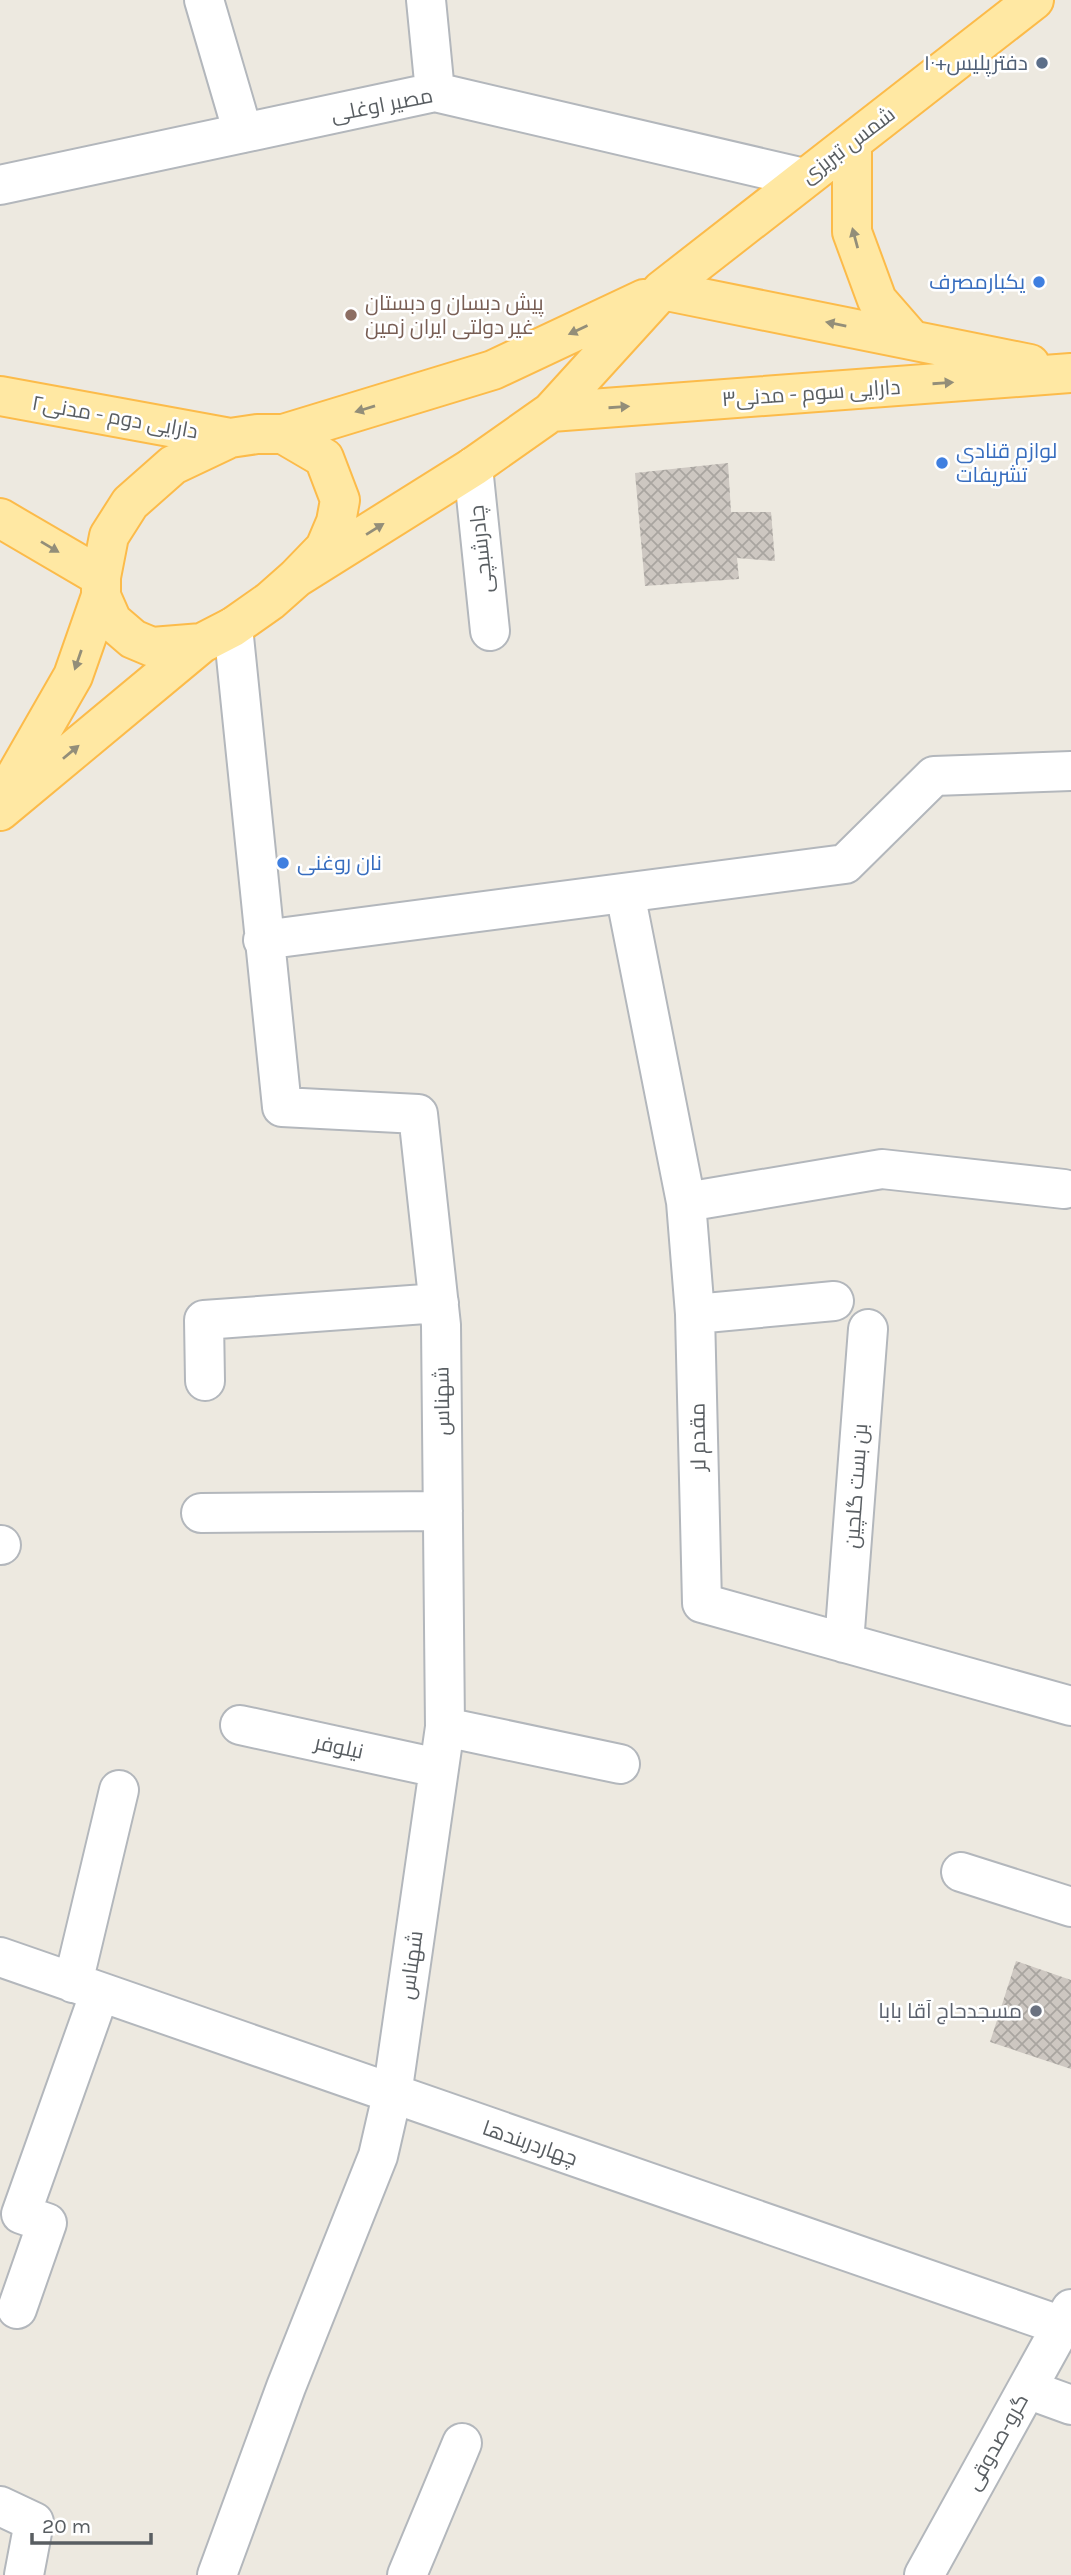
<svg xmlns="http://www.w3.org/2000/svg" width="1071" height="2575" font-family="Karla,Cairo,sans-serif">
<defs>
<pattern id="building-cross-hatch" width="8" height="8" patternUnits="userSpaceOnUse" patternTransform="scale(1.75)"><rect width="8" height="8" fill="#cdc7c1"/><path d="M0 0l8 8M0 8l8-8" fill="none" stroke="#a9a5a0"/></pattern>
</defs>
<rect width="100%" height="100%" fill="#ede9e0"/>
<path fill="url(#building-cross-hatch)" d="M728 463 731 512H771L775 561 737 558 739 579 645 586 635 473Z
M1016 1961 1071 1980V2069L990 2042Z"/>
<g fill="none" stroke-linecap="round" stroke-linejoin="round">
<g stroke="#b3b7bc" stroke-width="42">
<path id="minor" d="M204 0 243 133
M426 0 435 92
M0 185 435 92 804 178
M473 467 490 631
M625 893 686 1202 695 1314 702 1603 1071 1706
M263 940 845 864 934 776 1071 771
M686 1202 882 1169 1064 1189
M695 1314 834 1301
M205 1381 204 1320 439 1303
M201 1513 443 1511
M0 1545H1
M844 1643 868 1329
M240 1725 438 1768
M445 1727 620 1764
M961 1872 1071 1907
M0 1957 1062 2326
M73 1983 119 1790
M17 2309 47 2223 21 2214 100 1992
M1027 2389 1071 2405
M0 2506 34 2522 24 2575
M217 2575 286 2387 378 2156 392 2095 445 1727 441 1325 418 1114 282 1107 233 627
M407 2575 462 2443
M924 2575 1071 2309"/>
</g>
<g stroke="#fcbb4a" stroke-width="42">
<path id="major" d="M852 143V232L877 300 911 339
M662 290 1030 364
M0 396 230 438
M551 412 1071 373
M257 434H283L324 458 340 500 336 522 325 548 296 578 270 601 233 627 202 643 152 647 133 639 112 621 101 596V577L109 536 130 503 173 465 230 438Z
M283 434 493 370 644 299
M0 518 101 577
M296 578 473 467 551 412 662 290 1034 0
M3 798 73 676 101 596
M0 811 202 643"/>
</g>
<use href="#minor" stroke="#fff" stroke-width="38"/>
<use href="#major" stroke="#ffe8a3" stroke-width="38"/>
</g>
<defs><path id="oneway-solid" d="M-6-.8H1V-3.2L6.5 0L1 3.2V.8H-6Z" transform="scale(1.75)"/></defs>
<g fill="#938e79">
<use href="#oneway-solid" transform="translate(855 238) rotate(-105)"/>
<use href="#oneway-solid" transform="translate(836 324) rotate(-169)"/>
<use href="#oneway-solid" transform="translate(578 330) rotate(155)"/>
<use href="#oneway-solid" transform="translate(943 383) rotate(-4)"/>
<use href="#oneway-solid" transform="translate(619 407) rotate(-4)"/>
<use href="#oneway-solid" transform="translate(365 409) rotate(163)"/>
<use href="#oneway-solid" transform="translate(375 529) rotate(-32)"/>
<use href="#oneway-solid" transform="translate(50 547) rotate(31)"/>
<use href="#oneway-solid" transform="translate(78 660) rotate(109)"/>
<use href="#oneway-solid" transform="translate(71 752) rotate(-40)"/>
</g>
<circle fill="#5c6f8a" stroke="#fff" stroke-width="2.5" cx="1042" cy="63" r="7"/>
<g fill="#3f7fe0" stroke="#fff" stroke-width="2.5">
<circle cx="1039" cy="282" r="7"/>
<circle cx="942" cy="463" r="7"/>
<circle cx="283" cy="863" r="7"/>
</g>
<circle fill="#8d6e63" stroke="#fff" stroke-width="2.5" cx="351" cy="315" r="7"/>
<circle fill="#6b7280" stroke="#fff" stroke-width="2.5" cx="1036" cy="2011" r="7"/>
<g text-anchor="middle" stroke-width="5" stroke-linejoin="round" paint-order="stroke">
<g font-size="21" fill="#4e5e75" stroke="#fff" text-anchor="end">
<text x="1028" y="70">دفترپلیس+۱۰</text>
</g>
<g font-size="21" fill="#595e62" stroke="#fff">
<text transform="translate(382 105) rotate(-11)" y="7">مصیر اوغلی</text>
<text transform="translate(848 145) rotate(-37)" y="7">شمس تبریزی</text>
<text transform="translate(811 393) rotate(-4)" y="7">دارایی سوم - مدنی۳</text>
<text transform="translate(115 417) rotate(10)" y="7">دارایی دوم - مدنی۲</text>
<text transform="translate(481 549) rotate(-96)" y="7">چادرشبچی</text>
<text transform="translate(442 1401) rotate(-91)" y="7">شهناس</text>
<text transform="translate(698 1437) rotate(-91)" y="7">مقدم لر</text>
<text transform="translate(856 1486) rotate(-86)" y="7">بن بست گلچین</text>
<text transform="translate(339 1747) rotate(12)" y="7">نیلوفر</text>
<text transform="translate(411 1965) rotate(-82)" y="7">شهناس</text>
<text transform="translate(530 2143) rotate(19)" y="7">چهاردربندها</text>
<text transform="translate(997 2442) rotate(-61)" y="7">گرو-صدوقی</text>
</g>
<g font-size="21" fill="#366cbe" stroke="#fff" text-anchor="start">
<text x="1025" y="289" text-anchor="end">یکبارمصرف</text>
<text x="956" y="458">لوازم قنادی<tspan x="956" dy="24">تشریفات</tspan></text>
<text x="297" y="870">نان روغنی</text>
</g>
<g font-size="21" fill="#785e54" stroke="#fff" text-anchor="start">
<text x="365" y="310">پیش دبسان و دبستان<tspan x="365" dy="24">غیر دولتی ایران زمین</tspan></text>
</g>
<g font-size="21" fill="#5b616d" stroke="#fff" text-anchor="end">
<text x="1022" y="2018">مسجدحاج آقا بابا</text>
</g>
</g>
<path d="M32 2533v10h119v-10" fill="none" stroke="#595e62" stroke-width="3.5"/>
<text x="42" y="2533" font-size="21" fill="#595e62" stroke="#ffffff" stroke-width="5" paint-order="stroke">20 m</text>
</svg>
